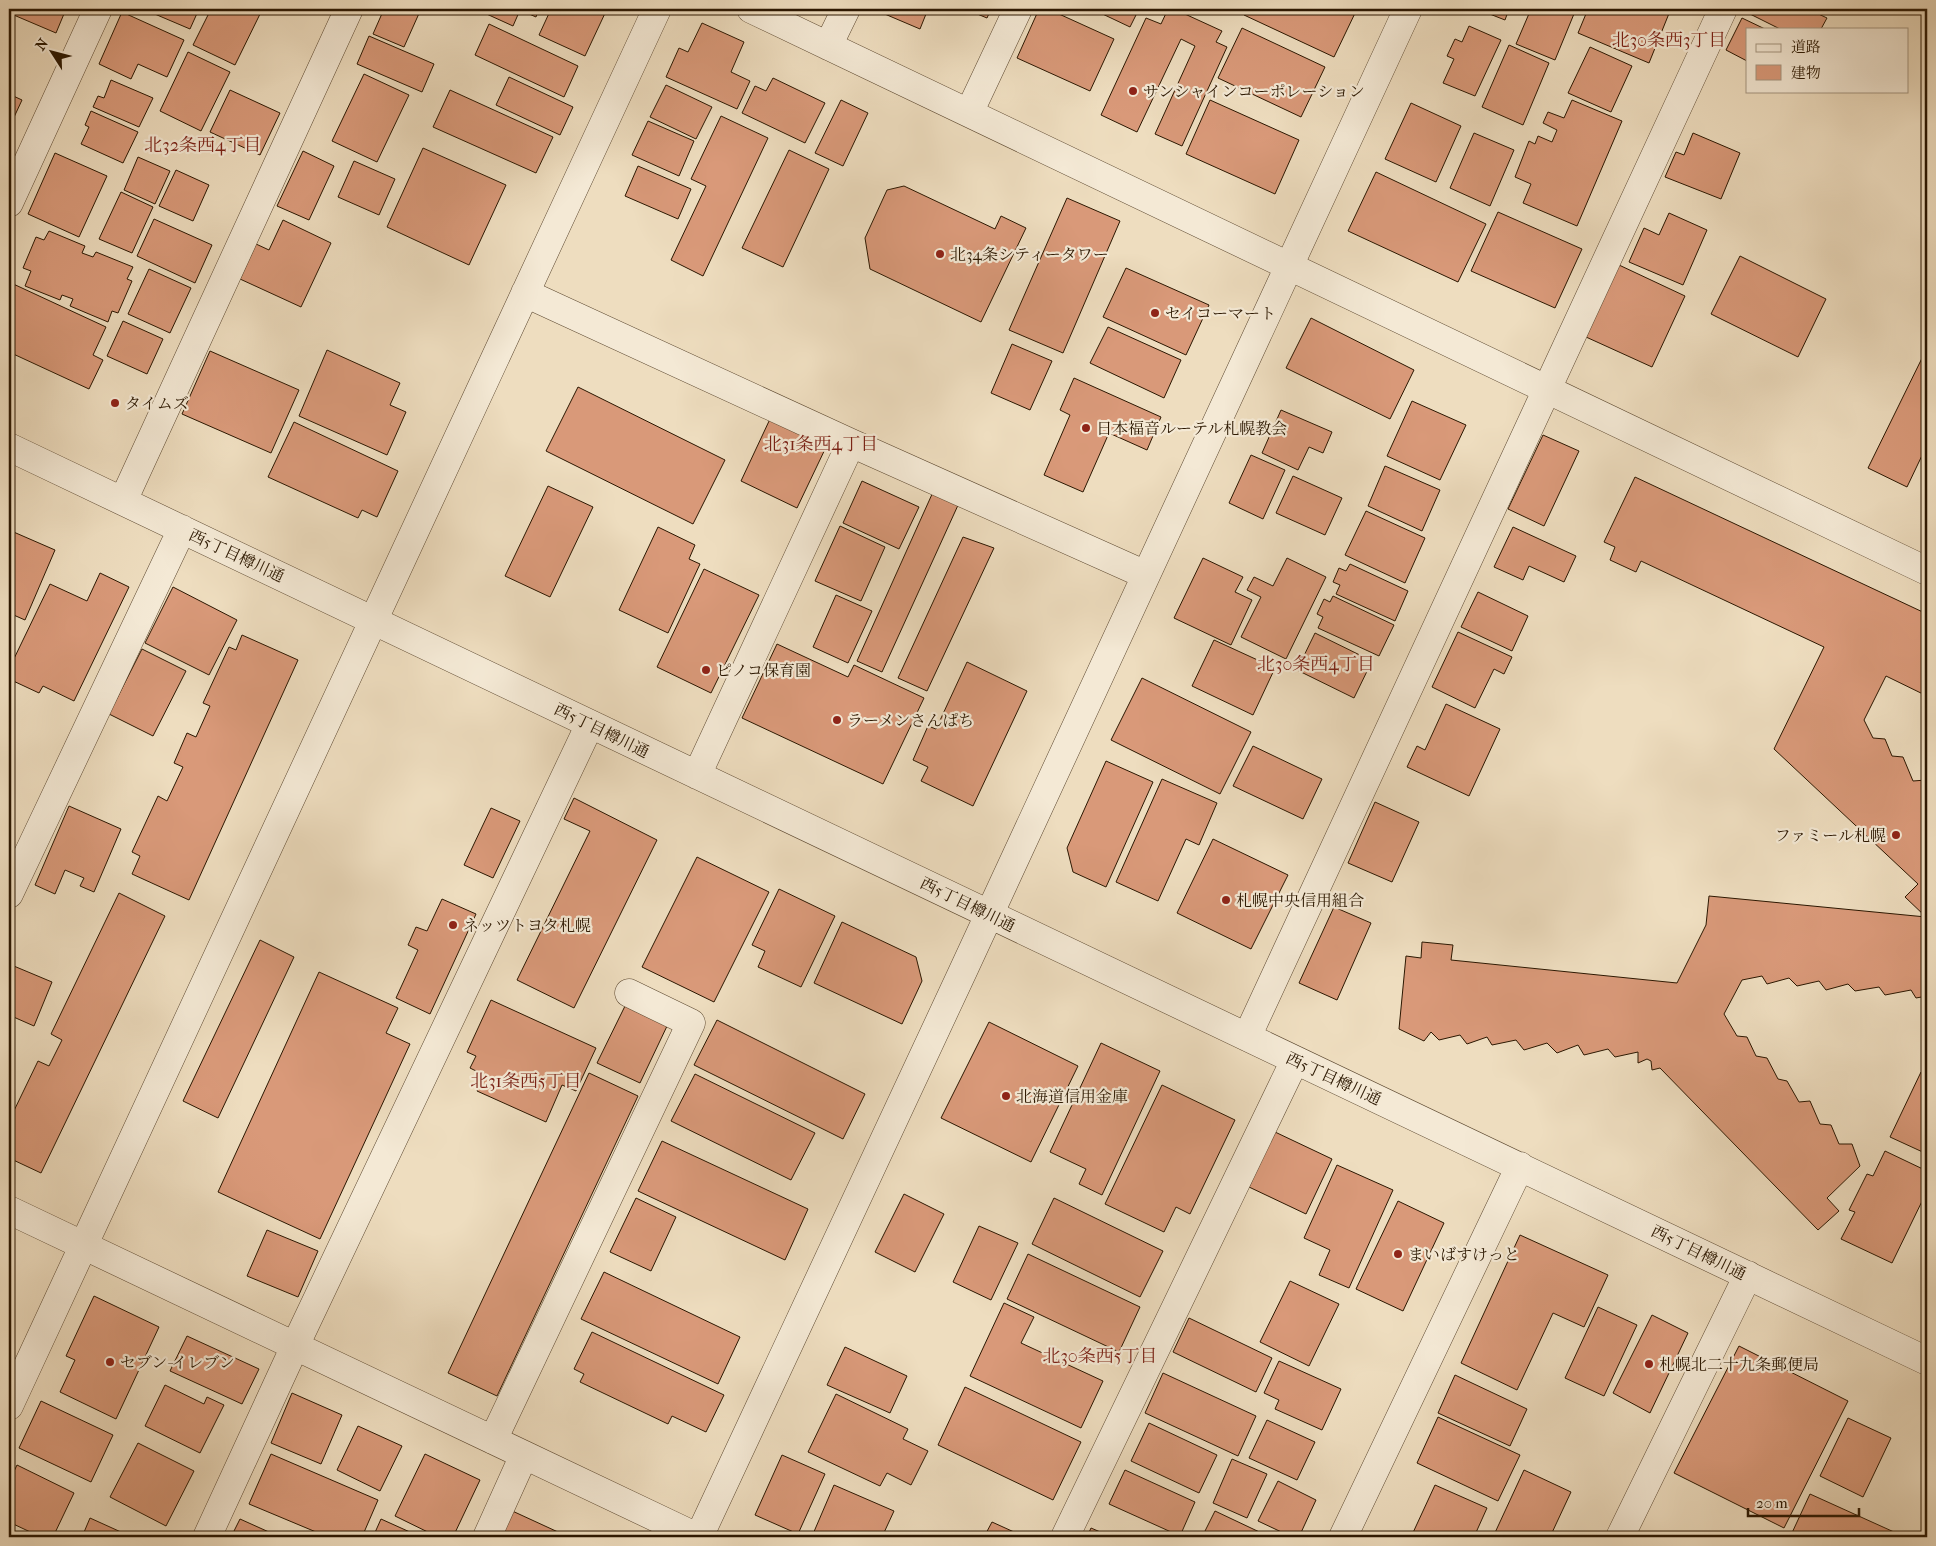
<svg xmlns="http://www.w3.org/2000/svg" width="1936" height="1546" font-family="'IM FELL French Canon','Noto Serif JP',serif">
<rect width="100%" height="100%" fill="#eeddbf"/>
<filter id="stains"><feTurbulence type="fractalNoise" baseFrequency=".004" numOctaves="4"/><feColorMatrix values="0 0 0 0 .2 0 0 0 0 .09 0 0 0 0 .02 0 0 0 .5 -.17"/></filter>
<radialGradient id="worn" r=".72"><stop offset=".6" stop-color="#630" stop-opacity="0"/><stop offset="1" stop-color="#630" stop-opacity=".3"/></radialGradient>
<path fill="#d99979" stroke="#2b1701" d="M9 9H66L56 33 9 13Z
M143 9H199L190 29Z
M211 9 262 10 235 65 193 45Z
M384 9H421L404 47 373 34Z
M481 9H539L536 17 520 10 513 26 480 11Z
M551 9H607L585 56 539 35Z
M873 9H928L920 29Z
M965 9H991L987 18Z
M1039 9H1048L1114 39 1090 91 1017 58Z
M1092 9H1139L1130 27Z
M1168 9H1174L1222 31 1216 42 1227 47 1182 146 1155 134 1195 46 1181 39 1137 132 1101 115 1146 18 1161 24Z
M1246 9H1357L1334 57 1244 15Z
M1477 9H1509L1505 20Z
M1531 9H1576L1555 60 1516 44Z
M1588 9H1665L1670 11 1649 63 1578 33Z
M1747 9H1808L1827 18 1821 29H1780L1746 12Z
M122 12 184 40 167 77 138 64 131 79 99 64Z
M1742 18 1765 29H1747V61L1726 50Z
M702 23 744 42 731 72 750 81 737 109 666 77 679 48 688 52Z
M489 24 578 66 564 97 475 55Z
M1469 26 1501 40 1475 96 1443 83 1454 59 1447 56 1455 39 1462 42Z
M1242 28 1325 67 1301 117 1218 78Z
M369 36 434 64 422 92 357 64Z
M1509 45 1549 63 1523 125 1482 107Z
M1590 47 1632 66 1611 112 1568 93Z
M188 52 230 72 201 131 160 111Z
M364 74 409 95 377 162 332 141Z
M509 77 573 107 560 135 496 105Z
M773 78 825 103 805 143 742 113 755 86 766 91Z
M111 80 153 98 139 127 93 107 98 96 104 98Z
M666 85 712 107 696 139 650 117Z
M230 90 280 113 260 155 210 132Z
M450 90 553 137 536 173 433 127Z
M9 94 22 100 9 128Z
M841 100 868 113 843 166 815 153Z
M1210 100 1299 140 1275 194 1186 154Z
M1572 100 1622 121 1577 226 1523 203 1531 184 1515 177 1529 141 1535 144 1538 136 1552 142 1557 130 1543 123 1548 112 1564 118Z
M1411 103 1461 126 1436 182 1385 159Z
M91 111 138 132 123 163 81 144 89 127 85 125Z
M721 116 768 138 703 276 671 260 706 186 691 179Z
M648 121 694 141 679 176 632 155Z
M1474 133 1514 150 1490 206 1450 188Z
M1693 133 1740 153 1721 199 1665 177 1676 152 1684 155Z
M423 148 506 185 469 265 387 227Z
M789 150 829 169 783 267 742 248Z
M303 151 334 166 309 220 277 206Z
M55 153 107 176 79 237 28 214Z
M138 157 170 171 155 204 124 190Z
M354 161 395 179 379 215 338 197Z
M638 166 691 189 678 219 625 196Z
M176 170 209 185 193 221 159 206Z
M1376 172 1486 224 1458 282 1348 231Z
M904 186 995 229 1001 216 1026 228 981 322 870 269 865 238 887 190Z
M121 192 153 207 132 253 99 239Z
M1067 198 1120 221 1063 353 1009 330Z
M1498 212 1582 249 1555 308 1471 271Z
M1669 213 1707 230 1683 285 1629 262 1644 228 1659 235Z
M154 219 212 245 195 283 137 256Z
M283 220 331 243 301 307 240 279 256 244 269 250Z
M49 231 85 246 82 253 93 257 96 252 133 267 127 279 132 281 118 313 112 311 108 322 70 306 73 299 62 295 60 300 25 286 31 271 23 268 36 237 44 240Z
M1740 256 1826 299 1798 357 1711 314Z
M1619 265 1685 296 1652 367 1586 337Z
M1126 268 1209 305 1186 355 1103 317Z
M149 269 191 288 170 333 128 314Z
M9 282 106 327 93 355 103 360 89 389 9 352Z
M1311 318 1414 370 1390 419 1286 368Z
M123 321 163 339 147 374 107 356Z
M1108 327 1181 360 1164 398 1090 363Z
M1012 344 1052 361 1030 410 991 393Z
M1927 348V445L1907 487 1868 468Z
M327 350 400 383 390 405 406 412 387 455 299 416Z
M210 351 299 390 271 453 182 414Z
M1074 378 1161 417 1147 450 1109 433 1083 492 1044 475 1070 415 1060 410Z
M578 387 725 460 693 524 546 451Z
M1412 401 1466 425 1440 480 1387 456Z
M1281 410 1332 432 1323 453 1309 447 1298 470 1262 453Z
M770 419 827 445 797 508 741 481Z
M294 422 398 471 377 517 362 510 358 518 268 477Z
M1543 435 1579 451 1544 526 1508 509Z
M1251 455 1285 470 1263 519 1229 503Z
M1385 466 1440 490 1422 531 1368 506Z
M1293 476 1342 498 1325 535 1276 513Z
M1635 477 1927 614V696L1886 676 1864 720 1873 738 1885 739 1892 756 1903 757 1913 781 1926 780 1927 785V996L1916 998 1911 990 1885 995 1879 987 1855 991 1848 984 1826 990 1819 981 1797 986 1789 978 1767 984 1762 976 1742 980 1724 1014 1737 1036 1747 1037 1756 1056 1767 1058 1778 1079 1787 1081 1799 1102 1810 1101 1820 1124 1831 1125 1839 1144H1852L1860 1166 1827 1198 1839 1211 1818 1230 1660 1068 1652 1070 1651 1061 1647 1059 1638 1063V1052L1615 1057 1608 1049 1584 1055 1578 1045 1557 1053 1547 1043 1524 1050 1516 1040 1492 1045 1487 1037 1467 1044 1460 1035 1439 1040 1431 1032 1424 1041 1399 1029 1406 956 1421 958 1422 942 1453 945 1451 960 1677 983 1706 925 1709 896 1926 917 1905 897 1918 884 1774 749 1824 647 1641 561 1636 572 1610 560 1615 547 1604 542Z
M862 481 919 507 899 549 843 523Z
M548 486 593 507 550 597 505 576Z
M933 492 959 503 882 672 857 661Z
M1366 511 1425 538 1405 583 1345 555Z
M840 526 885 547 861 601 815 581Z
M658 527 695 545 689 559 700 564 668 633 619 610Z
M1513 527 1576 556 1564 582 1529 566 1523 580 1494 567Z
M9 530 55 550 25 620 9 613Z
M963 537 994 548 927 691 898 678Z
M1203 558 1243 577 1235 592 1252 600 1231 645 1174 618Z
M1287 558 1326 577 1286 659 1241 637 1261 597 1247 590 1254 577 1273 586Z
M1350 564 1408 591 1395 621 1336 594 1340 585 1333 582 1339 568 1346 571Z
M704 569 759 595 711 693 657 667Z
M100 573 129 587 74 701 43 686 39 693 9 679V669L50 584 87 601Z
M173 587 237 620 209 675 145 643Z
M1478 592 1528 616 1512 651 1461 627Z
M836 595 872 611 848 663 813 647Z
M1333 596 1394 625 1379 656 1318 628 1323 617 1317 614 1324 599 1330 602Z
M1458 632 1512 657 1504 674 1494 669 1475 708 1432 687Z
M1315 633 1372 661 1354 698 1297 670Z
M242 635 298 660 189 900 132 874 140 856 132 852 158 796 167 801 183 767 174 763 187 733 196 737 210 706 203 703 229 647 236 650Z
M1214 640 1275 668 1253 715 1192 686Z
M777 644 848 677 854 665 924 698 883 784 742 718Z
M142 649 186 671 153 736 109 714Z
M967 662 1027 691 973 806 921 781 928 767 913 760 928 726 936 729Z
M1142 678 1251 732 1220 794 1111 740Z
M1446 704 1500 729 1469 796 1407 767 1417 746 1425 750Z
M1253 746 1322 779 1303 819 1233 786Z
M1106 761 1153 782 1106 887 1073 872 1067 848Z
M1162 779 1217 803 1199 845 1186 839 1158 901 1116 882Z
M574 798 657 840 574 1008 517 980 590 831 564 819Z
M1375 802 1419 822 1392 882 1348 863Z
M69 806 121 829 94 892 80 886 84 878 65 870 55 894 35 885Z
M491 808 520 821 493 878 464 865Z
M1213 839 1288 875 1251 949 1177 913Z
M697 857 769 892 714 1002 642 967Z
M779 889 835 916 801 987 758 967 765 951 752 945Z
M119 893 165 916 41 1173 9 1158V1121L38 1061 49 1066 62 1040 51 1034Z
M442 899 476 914 430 1014 396 998 418 950 408 945 416 927 427 931Z
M1334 907 1371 923 1337 1000 1299 983Z
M842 922 916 957 922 981 902 1024 814 983Z
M260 940 294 957 218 1118 183 1101Z
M9 964 52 982 34 1026 9 1015Z
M319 972 398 1008 386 1033 410 1044 320 1239 218 1192Z
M491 1000 596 1048 576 1091 562 1085 546 1122 477 1091 484 1075 470 1068 476 1056 467 1052Z
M626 1004 668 1024 640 1083 597 1063Z
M717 1020 865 1094 843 1139 694 1065Z
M989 1022 1078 1066 1031 1162 941 1118Z
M1101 1043 1160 1071 1102 1195 1079 1184 1086 1169 1050 1152Z
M1921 1072 1927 1075V1154L1890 1137Z
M589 1073 638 1096 497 1396 448 1373Z
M695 1074 815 1133 791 1180 671 1121Z
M1162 1085 1235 1120 1190 1214 1176 1207 1164 1232 1105 1204Z
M1275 1132 1332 1159 1306 1214 1249 1187Z
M662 1141 808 1209 785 1260 638 1191Z
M1885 1151 1927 1171V1191L1892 1263 1841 1239 1855 1212 1849 1210 1867 1174 1873 1176Z
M1337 1165 1393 1190 1349 1288 1319 1275 1330 1250 1304 1238Z
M904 1194 944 1214 915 1272 875 1252Z
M636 1198 676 1217 651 1271 610 1252Z
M1054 1198 1163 1251 1140 1297 1032 1244Z
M1398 1201 1444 1223 1403 1311 1356 1289Z
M979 1226 1018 1243 991 1300 953 1282Z
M267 1230 318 1251 298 1297 247 1276Z
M1520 1235 1608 1275 1584 1327 1553 1313 1517 1390 1461 1363Z
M1028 1254 1140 1307 1119 1352 1007 1299Z
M604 1272 740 1337 718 1384 581 1319Z
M1290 1281 1339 1304 1309 1366 1260 1342Z
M94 1296 159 1327 116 1419 60 1392 75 1360 66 1356Z
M1004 1303 1034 1317 1021 1343 1103 1381 1081 1428 970 1376Z
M1598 1307 1637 1325 1604 1396 1565 1378Z
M1652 1315 1688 1333 1650 1413 1613 1393Z
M1189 1318 1272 1358 1256 1392 1173 1352Z
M592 1332 724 1395 706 1432 672 1416 668 1424 580 1382 584 1374 574 1369Z
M187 1336 259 1369 242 1404 170 1371Z
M1739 1346 1848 1401 1784 1528 1674 1473Z
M845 1347 907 1376 890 1413 827 1385Z
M1279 1361 1341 1389 1322 1430 1275 1409 1279 1400 1264 1393Z
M1163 1373 1256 1416 1238 1456 1145 1413Z
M1455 1375 1527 1409 1510 1446 1438 1413Z
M165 1385 204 1404 207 1397 224 1405 200 1453 145 1426Z
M965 1387 1081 1442 1053 1500 938 1445Z
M292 1393 342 1415 321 1464 271 1443Z
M836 1394 908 1429 903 1439 928 1451 911 1485 887 1473 880 1486 808 1452Z
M41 1401 113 1435 91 1482 19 1448Z
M1438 1417 1520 1455 1498 1501 1417 1463Z
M1848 1418 1891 1438 1863 1497 1820 1476Z
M1267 1420 1315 1442 1297 1480 1249 1458Z
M1149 1423 1217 1455 1199 1493 1131 1461Z
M358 1426 402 1446 380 1491 337 1470Z
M138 1443 194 1471 166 1526 110 1497Z
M271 1454 378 1500 362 1537H328L249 1504Z
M425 1454 480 1480 453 1537H438L395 1516Z
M782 1455 825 1474 798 1534 755 1515Z
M1232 1459 1267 1474 1247 1518 1213 1503Z
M17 1465 74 1493 53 1537H41L9 1522V1482Z
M1125 1470 1195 1502 1180 1536 1109 1504Z
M1524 1470 1571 1492 1550 1537H1493Z
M1278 1481 1316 1500 1299 1537H1292L1258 1521Z
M834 1485 894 1511 882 1537H821L813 1534Z
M1435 1485 1487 1508 1474 1537H1411Z
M1810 1494 1894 1532 1892 1537H1795L1791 1535Z
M508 1509 558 1532 555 1537H495Z
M1215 1511 1270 1537H1202Z
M90 1518 132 1537H82Z
M240 1519 280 1537H231Z
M381 1519 421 1537H373Z
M992 1522 1025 1537H984Z
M1091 1528 1112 1537H1087Z"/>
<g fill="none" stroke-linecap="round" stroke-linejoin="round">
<g stroke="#5c4830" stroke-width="29">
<path id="minor" d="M751 9 1927 571
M828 46 846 9
M969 113 1018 9
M9 203 98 9
M525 293 851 443 1146 575
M9 447 1927 1361
M123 501 349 9
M697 775 851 443
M9 894 182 529
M1247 1037 1723 9
M9 1210 697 1537
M9 1406 657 9
M493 1440 691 1023 629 993
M207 1537 295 1346 590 724
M487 1537 524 1455
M699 1537 963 971 1408 9
M1065 1537 1295 1060
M1343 1537 1520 1166
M1620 1537 1748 1275"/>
</g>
<use href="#minor" stroke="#f4e9d5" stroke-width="28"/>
</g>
<g fill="#8f2418" stroke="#f4e9d5" stroke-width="2">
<circle cx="1133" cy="91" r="5"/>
<circle cx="940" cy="254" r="5"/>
<circle cx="1155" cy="313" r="5"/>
<circle cx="115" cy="403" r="5"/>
<circle cx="1086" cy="428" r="5"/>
<circle cx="706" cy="670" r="5"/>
<circle cx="837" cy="720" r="5"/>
<circle cx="1896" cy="835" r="5"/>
<circle cx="1226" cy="900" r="5"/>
<circle cx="453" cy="925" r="5"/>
<circle cx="1006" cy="1096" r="5"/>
<circle cx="1398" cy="1254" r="5"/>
<circle cx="110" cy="1362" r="5"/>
<circle cx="1649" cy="1364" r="5"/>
</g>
<g text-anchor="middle" stroke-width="4.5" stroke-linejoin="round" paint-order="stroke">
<g font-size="16" fill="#2b1701" stroke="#f4e9d5" text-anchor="start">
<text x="1143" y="97">サンシャインコーポレーション</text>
<text x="950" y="260">北34条シティータワー</text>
<text x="1165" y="319">セイコーマート</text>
<text x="125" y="409">タイムズ</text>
<text x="1096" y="434">日本福音ルーテル札幌教会</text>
<text x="716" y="676">ピノコ保育園</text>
<text x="847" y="726">ラーメンさんぱち</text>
<text x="1886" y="841" text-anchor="end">ファミール札幌</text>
<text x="1236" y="906">札幌中央信用組合</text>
<text x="463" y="931">ネッツトヨタ札幌</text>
<text x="1016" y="1102">北海道信用金庫</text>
<text x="1408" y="1260">まいばすけっと</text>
<text x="120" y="1368">セブン-イレブン</text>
<text x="1659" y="1370">札幌北二十九条郵便局</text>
</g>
<g font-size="16" fill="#2b1701" stroke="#f4e9d5">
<text transform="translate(237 555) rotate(25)" y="6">西5丁目樽川通</text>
<text transform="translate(602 730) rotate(26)" y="6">西5丁目樽川通</text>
<text transform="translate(968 904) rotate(26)" y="6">西5丁目樽川通</text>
<text transform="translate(1334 1078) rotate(25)" y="6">西5丁目樽川通</text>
<text transform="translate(1699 1252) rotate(26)" y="6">西5丁目樽川通</text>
</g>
<g font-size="18" fill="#7a1f14" stroke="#f4e9d5">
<text x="1669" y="46">北30条西3丁目</text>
<text x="203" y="151">北32条西4丁目</text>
<text x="821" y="450">北31条西4丁目</text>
<text x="1316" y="670">北30条西4丁目</text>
<text x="526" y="1087">北31条西5丁目</text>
<text x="1100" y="1362">北30条西5丁目</text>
</g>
</g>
<rect width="1936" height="1546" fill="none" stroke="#eeddbf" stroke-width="30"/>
<rect x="10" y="10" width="1916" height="1526" fill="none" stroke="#2b1701" stroke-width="2.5"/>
<rect x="15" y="15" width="1906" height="1516" fill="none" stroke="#2b1701"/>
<rect x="1746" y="28" width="162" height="65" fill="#f4e9d5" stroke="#a49580"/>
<rect x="1756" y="44" width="25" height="8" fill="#f4e9d5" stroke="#a49580"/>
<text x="1791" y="52" font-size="15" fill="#2b1701">道路</text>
<rect x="1756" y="65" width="25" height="15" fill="#d99979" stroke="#a49580"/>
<text x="1791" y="78" font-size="15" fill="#2b1701">建物</text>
<g transform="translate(52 52) rotate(306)" stroke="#f4e9d5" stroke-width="4" paint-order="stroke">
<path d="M0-4L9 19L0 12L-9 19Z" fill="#2b1701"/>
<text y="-8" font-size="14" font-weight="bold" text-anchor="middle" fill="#2b1701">N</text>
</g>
<path d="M1748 1508v8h111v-8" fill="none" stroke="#2b1701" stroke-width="2.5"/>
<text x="1756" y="1508" font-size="15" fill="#2b1701" stroke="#f4e9d5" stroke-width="4" paint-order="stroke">20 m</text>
<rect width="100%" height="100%" filter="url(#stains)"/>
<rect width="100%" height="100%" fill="url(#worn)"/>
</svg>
